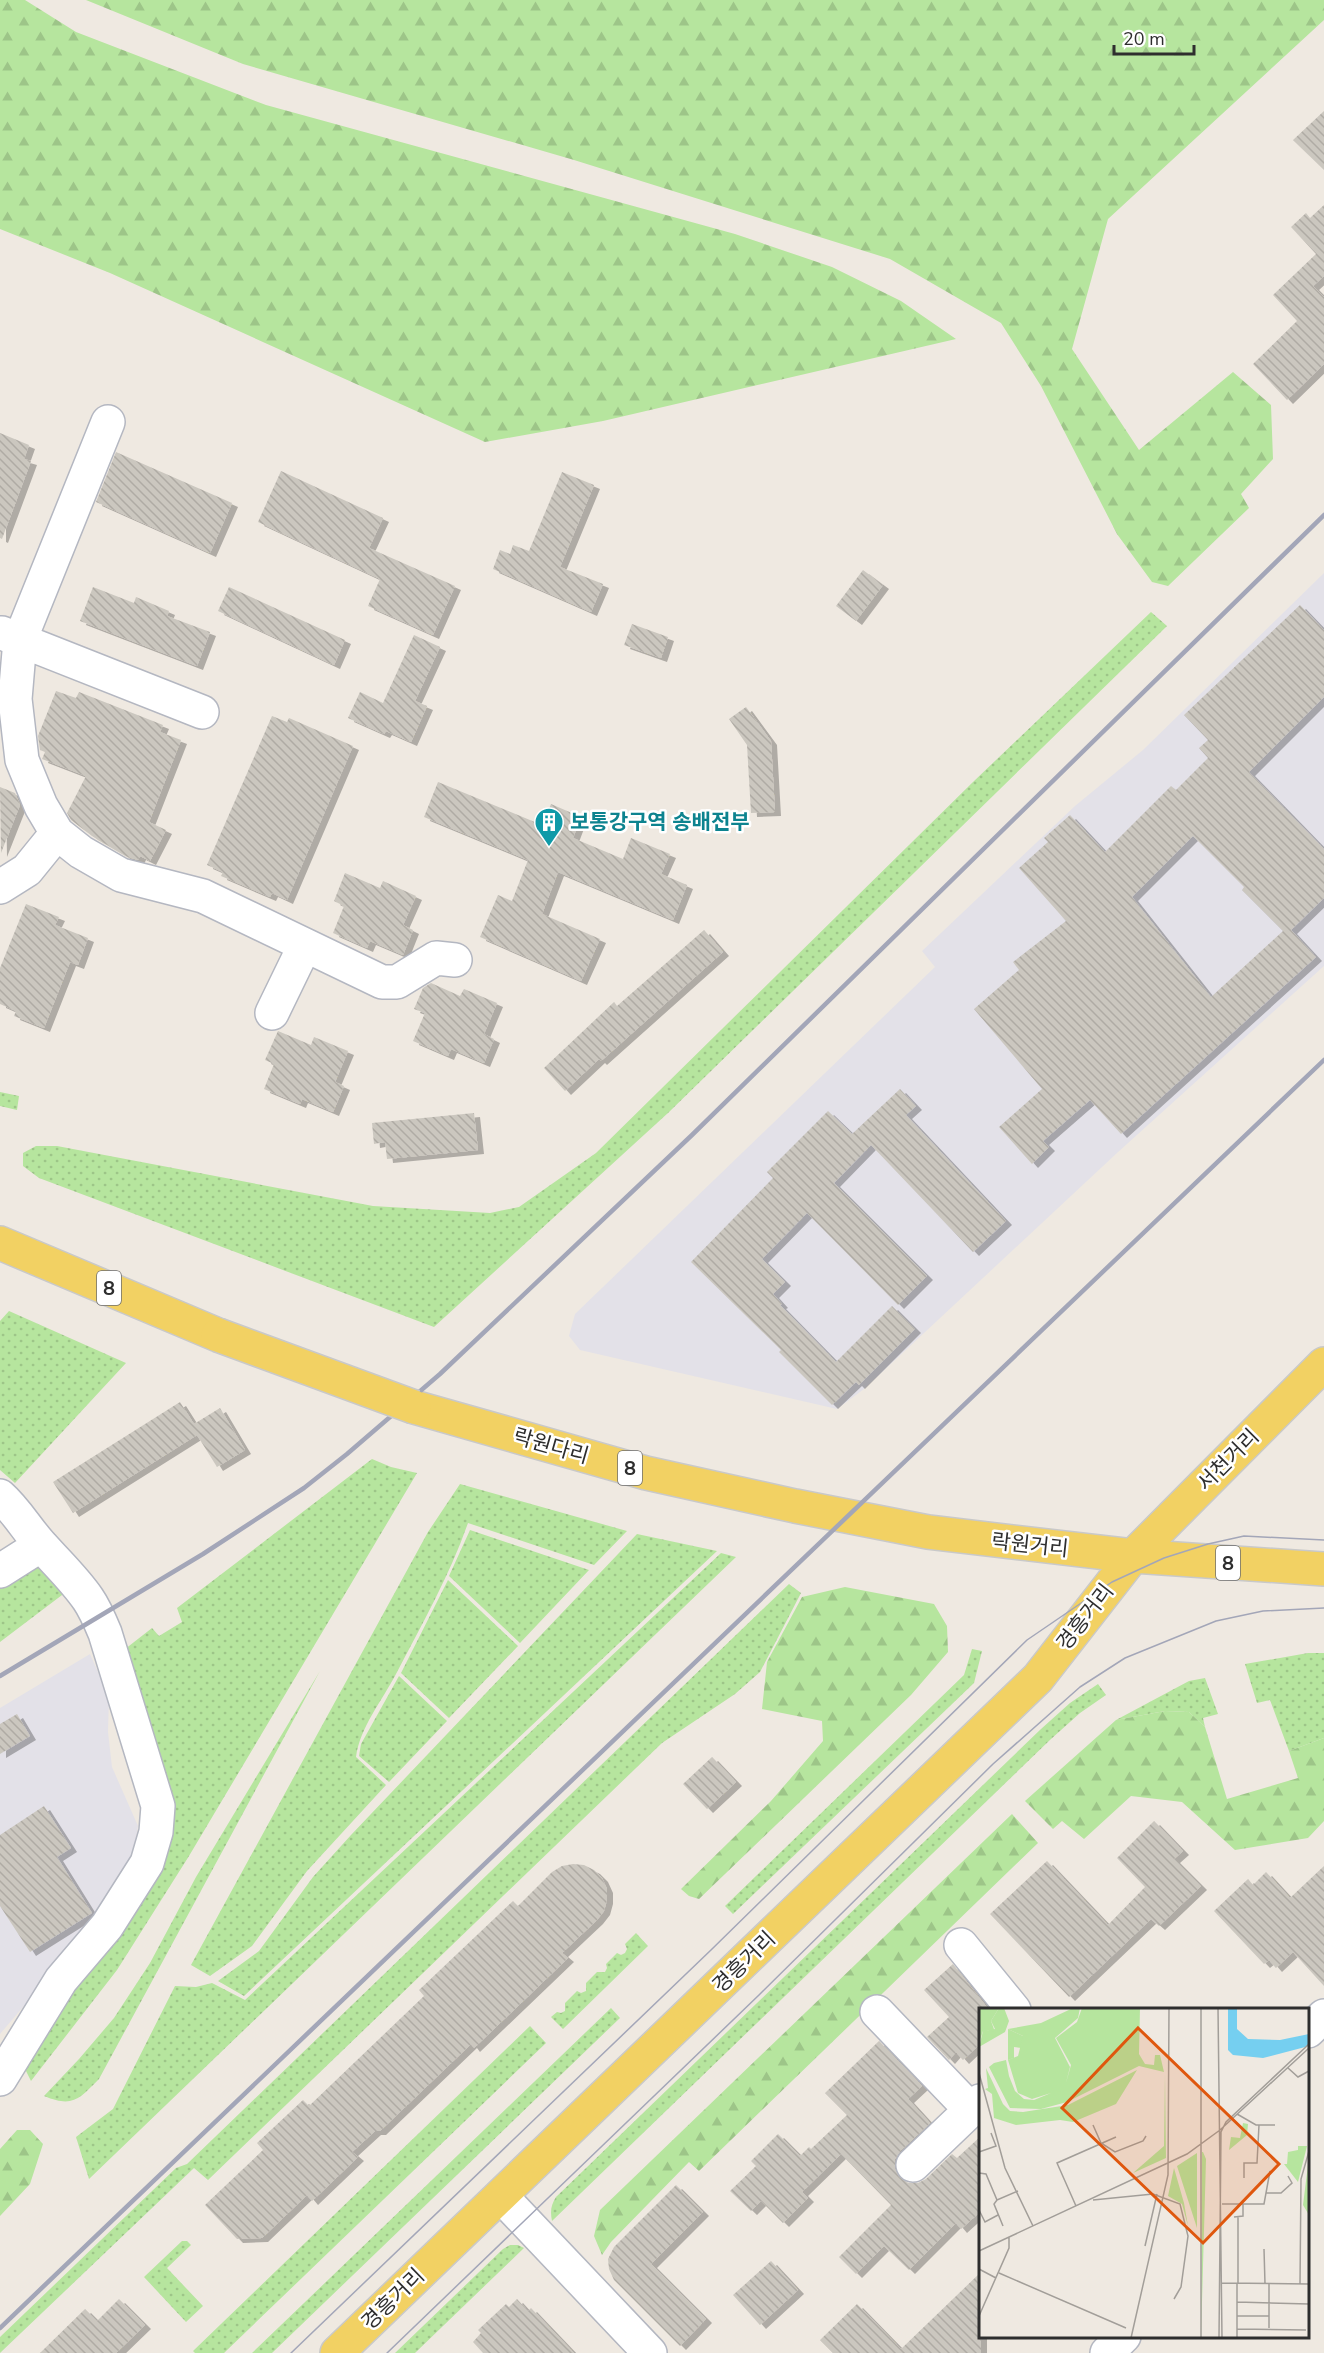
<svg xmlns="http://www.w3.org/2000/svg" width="1324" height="2353" font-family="'Nunito Sans','Noto Sans KR',sans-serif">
<defs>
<pattern id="grass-dots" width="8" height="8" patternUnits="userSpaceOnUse" patternTransform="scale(1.5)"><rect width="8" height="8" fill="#b6e59e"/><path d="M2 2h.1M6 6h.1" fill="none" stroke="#9dc588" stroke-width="1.8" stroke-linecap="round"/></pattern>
<pattern id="forest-firs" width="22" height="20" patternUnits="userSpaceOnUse" patternTransform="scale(1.5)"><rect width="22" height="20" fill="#b6e59e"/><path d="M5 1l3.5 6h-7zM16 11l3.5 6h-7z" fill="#9dc588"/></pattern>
<pattern id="building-back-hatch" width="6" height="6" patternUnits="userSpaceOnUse" patternTransform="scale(1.5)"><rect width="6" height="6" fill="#cbc7bf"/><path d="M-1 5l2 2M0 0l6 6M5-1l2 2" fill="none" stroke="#afaba4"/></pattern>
<filter id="shadow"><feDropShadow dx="6" dy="4" stdDeviation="0" flood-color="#0004"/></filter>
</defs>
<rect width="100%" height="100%" fill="#efe9e1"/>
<path fill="#e3e1e8" d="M1324 573V966L1117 1153 864 1389 837 1409 580 1350 569 1336 575 1314 935 967 922 951 1075 806 1143 750Z
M90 1654 109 1697 108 1732 112 1767 138 1826 134 1852 97 1920 0 2034V1708Z"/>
<path fill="url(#grass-dots)" d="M1151 612 1167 626 668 1113 434 1327 39 1178 23 1166V1153L36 1146H57L373 1206 490 1213 519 1207 596 1153 973 782Z
M0 1092 19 1096 17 1110 0 1106Z
M9 1311 126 1363 15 1483 0 1470V1321Z
M372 1459 391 1467 417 1473 189 1856 117 1970 31 2081 23 2065 166 1854 120 1653 152 1628 159 1636 182 1622 177 1608Z
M460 1484 627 1531 594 1565 468 1523C450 1575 421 1626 396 1674 382 1701 360 1727 356 1757L386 1785 307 1871 252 1946 210 1976 191 1965 428 1532Z
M470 1530 589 1570 520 1643 449 1576Z
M637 1534 717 1551 244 1996 218 1981 259 1951 313 1877 351 1835Z
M721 1553 736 1557 89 2179 76 2137 113 2109 175 1986 196 1987 212 1983 245 2000Z
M39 1561 66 1592 0 1642V1584Z
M448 1580 518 1646 449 1718 401 1673Z
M789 1584 801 1593 760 1672 735 1694 662 1743 208 2180 194 2168 0 2353V2337L176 2168 187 2164Z
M972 1649 982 1651 974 1683 733 1914 725 1906 964 1675Z
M1308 1653H1324V1738L1289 1751 1270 1700 1257 1703 1245 1664Z
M320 1671 99 2079C79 2099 73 2108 44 2096L79 2059 114 2018 150 1963 196 1877Z
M399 1676 447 1721 389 1782 359 1756 361 1744Z
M1205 1678 1218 1714 1203 1718 1205 1727 1189 1712 1165 1711 1116 1720 1189 1681Z
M1098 1684 1106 1695 1080 1713 1051 1739 552 2221C550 2211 551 2205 556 2197L1041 1729 1070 1703Z
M636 1933 648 1946 563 2029 551 2017 557 2012 561 2013 565 2011V2003L577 1991 581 1993 586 1991V1983L597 1972H605L607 1968 606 1964 617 1953 621 1955 625 1953 627 1949 625 1944Z
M611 2008 620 2018 272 2353H252Z
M530 2026 546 2043 224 2353H195L193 2351Z
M182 2241H187L191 2245 167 2268 203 2306 186 2322 144 2277Z
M510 2245H518L524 2248 415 2353H395L503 2249Z"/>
<path fill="url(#forest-firs)" d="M0 0H25L76 32 266 105 735 234 832 267 901 301 956 339 603 421 485 442 110 273 0 229Z
M86 0H1324V20L1108 219 1072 349 1139 450 1233 372 1271 405 1273 459 1241 494 1249 508 1168 586 1152 582 1117 534 1041 386 1001 323 890 259 574 160 243 64Z
M845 1587 934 1604 947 1626 948 1652 911 1695 699 1899 689 1896 681 1889 771 1801 823 1741 822 1721 762 1709 767 1662 802 1597Z
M1165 1711 1189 1712 1205 1727 1227 1799 1298 1778 1289 1751 1324 1738V1821L1308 1838 1235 1850 1182 1802 1131 1796 1084 1839 1062 1821 1053 1829 1025 1801 1116 1720Z
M1012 1814 1038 1843 699 2171 689 2162 611 2242 602 2255 594 2236 600 2210Z
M17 2130H30L43 2144 30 2184 0 2216V2149Z"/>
<path fill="url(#building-back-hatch)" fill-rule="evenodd" filter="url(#shadow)" d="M1324 111V170L1293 140Z
M1324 205V276L1313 286 1324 297V364L1287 400 1253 364 1297 321 1273 295 1316 254 1291 227 1306 213 1310 218Z
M0 433 29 445 24 459 31 461 2 539 0 538Z
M116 452 232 503 210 553 96 502Z
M281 471 383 518 369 548 455 586 433 635 368 606 380 579 258 522Z
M562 472 594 485 560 567 603 584 591 612 493 569 500 550 510 554 513 545 529 551Z
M863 570 883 585 856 621 836 606Z
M93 587 134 603 136 597 169 611 167 616 210 632 197 666 80 621Z
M229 587 345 640 334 665 218 611Z
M1300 605 1324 630V697L1249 772 1324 849V898L1291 930 1316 957 1121 1134 1090 1100 1043 1141 1049 1147 1032 1164 999 1127 1042 1089 974 1009 1019 970 1013 962 1066 921 1019 868 1048 842 1044 838 1070 815 1105 852 1171 786 1176 790 1208 758 1199 748 1208 740 1184 715ZM1193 836 1244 887 1242 890 1283 931 1211 997 1132 897Z
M632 624 668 637 661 658 624 645Z
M414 635 440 647 415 701 427 706 411 742 386 731 384 734 348 718 360 692 383 703Z
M56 691 76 698 79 692 163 725 160 732 181 740 149 822 166 830 150 861 140 856 138 860 128 857 92 836 71 820 67 813 86 776 42 759 45 752 40 750 38 736Z
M746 707 771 741 775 812 751 813 747 745 729 719Z
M272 716 287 722 289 718 353 746 287 900 272 893 270 897 221 876 223 872 207 865Z
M438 782 542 825 551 804 581 817 573 838 623 859 631 838 670 854 661 874 687 885 673 920 558 872 542 914 600 939 581 981 480 937 498 895 512 901 528 860 424 817Z
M0 787 15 793 20 805 1 853Z
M345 873 380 888 383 881 416 896 403 925 413 930 403 955 370 941 367 948 333 933 344 906 334 901Z
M26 904 59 917 55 925 88 938 78 965 70 962 44 1028 14 1016 16 1011 0 1004V968Z
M704 930 723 952 601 1061 599 1059 565 1091 544 1068 614 1002 617 1006Z
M431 983 460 996 464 989 497 1003 484 1034 494 1039 484 1063 451 1049 448 1056 413 1041 425 1013 414 1009 423 988Z
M278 1031 311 1045 314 1037 348 1051 335 1082 344 1086 333 1112 302 1099 300 1104 264 1089 274 1064 265 1060Z
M900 1089 916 1106 906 1115 1006 1221 973 1252 871 1145 834 1183 927 1276 898 1305 807 1213 762 1259 785 1282 773 1294 782 1304 780 1305 836 1362 892 1306 915 1329 859 1385 856 1382 832 1405 779 1352 781 1350 691 1262 773 1178 767 1172 828 1111 852 1134Z
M474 1113 478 1150 387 1159 385 1142 374 1144 372 1123Z
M180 1402 194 1424 220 1408 245 1450 217 1467 197 1435 73 1513 53 1482Z
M17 1714 30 1736 0 1754V1724Z
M712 1757 736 1782 707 1809 683 1784Z
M44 1806 71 1848 57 1857 92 1913 30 1952 0 1906V1835Z
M1154 1821 1183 1851 1174 1859 1201 1886 1159 1926 1151 1919 1069 1997 990 1914 1047 1861 1108 1925 1145 1887 1117 1858Z
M573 1864 584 1865 594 1870 602 1878 607 1889V1900L604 1911 597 1920 562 1953 568 1958 474 2048 471 2044 380 2131H375L352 2152 358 2157 312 2201 307 2195 262 2238 237 2239 205 2205 263 2150 257 2143 303 2100 309 2106 424 1996 419 1990 513 1901 518 1906 552 1872 562 1866Z
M1324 1866V1986L1293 1952 1276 1968 1269 1960 1264 1964 1214 1911 1248 1879 1253 1885 1266 1872 1290 1898Z
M953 1964 989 2010H981V2043L963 2060 956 2052 949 2060 927 2037 949 2017 924 1990Z
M879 2041 922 2086 908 2099 930 2123 900 2151 895 2159V2169L899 2177 908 2183H918L926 2179 952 2154 957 2158 981 2136V2211L961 2229 956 2223 909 2270 884 2246 856 2274 839 2257 891 2205 841 2154 802 2192 808 2198 783 2223 761 2201 751 2211 730 2191 756 2166 751 2161 778 2134 800 2156 809 2147 811 2149 847 2115 825 2093Z
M676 2185 703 2212 651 2264 706 2319 680 2346 614 2280 609 2269 608 2259 614 2247Z
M771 2261 798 2290 760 2325 733 2295Z
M981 2272V2353H833L820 2340 857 2304 901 2349Z
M119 2299 145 2325 116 2353H40L85 2309 97 2321Z
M517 2299 528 2311 531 2308 574 2353H483L473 2342 481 2333 478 2330 506 2304 509 2307Z"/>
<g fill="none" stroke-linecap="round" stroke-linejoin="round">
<g stroke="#b4b7c1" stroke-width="36">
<path id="minor" d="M108 422 20 640 15 699 22 760 41 806 57 833 81 852 121 875 203 896 382 982H397L436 958 455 960
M2 633 202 712
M0 887 27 870 57 833
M272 1013 305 945
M0 1496C17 1511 27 1530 42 1546 58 1564 75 1580 88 1599 95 1609 100 1621 105 1633L158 1806 156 1832 147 1863 107 1926 61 1980 0 2079
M0 1571 41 1545
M961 1945 1014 2010
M877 2012 971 2110
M1308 2031 1324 2016
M913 2165 980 2101
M501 2196 650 2353
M1107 2353 1124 2336"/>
</g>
<g stroke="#c9c9c9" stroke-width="36">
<path id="major" d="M0 1243 218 1335
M414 1407 646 1473 795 1506 928 1532 1133 1556 1324 1569
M337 2353 1038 1678 1133 1556 1324 1364"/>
</g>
<use href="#minor" stroke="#fff" stroke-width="33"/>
<use href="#major" stroke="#f2d163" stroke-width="33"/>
<path stroke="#a3a6b8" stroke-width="1.5" d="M291 2353 711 1950 1027 1640 1112 1582 1164 1558 1208 1544 1244 1536 1324 1540
M387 2353 759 1995 993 1764 1080 1687 1125 1658 1216 1621 1263 1611 1324 1608"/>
<path stroke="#a3a6b8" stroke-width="4.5" d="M0 1676 203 1554 304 1488 347 1454 440 1374 692 1135 1324 515
M0 2328 1324 1060"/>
<g stroke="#c9c9c9" stroke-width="36" stroke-linecap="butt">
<path id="major-bridge" d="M218 1335 414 1407"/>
</g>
<use href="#major-bridge" stroke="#f2d163" stroke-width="33"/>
</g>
<defs>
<g id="building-pin" transform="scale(1.5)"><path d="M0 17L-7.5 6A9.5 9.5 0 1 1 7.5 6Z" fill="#0f9aa8" stroke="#fff"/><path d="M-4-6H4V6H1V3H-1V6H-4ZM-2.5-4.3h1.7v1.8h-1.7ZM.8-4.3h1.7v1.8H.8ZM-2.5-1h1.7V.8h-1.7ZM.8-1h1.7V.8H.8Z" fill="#fff"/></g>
</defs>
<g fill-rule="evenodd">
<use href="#building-pin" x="549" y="822"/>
</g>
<g text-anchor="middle" stroke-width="5" stroke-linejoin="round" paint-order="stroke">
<g fill="#fff" stroke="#6d6d6d" stroke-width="1.5">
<rect x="97" y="1271" width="24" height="34" rx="4.5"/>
<rect x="618" y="1451" width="24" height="34" rx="4.5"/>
<rect x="1216" y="1546" width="24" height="34" rx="4.5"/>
</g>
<g font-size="20" font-weight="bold" fill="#2e2e2e">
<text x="109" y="1295">8</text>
<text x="630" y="1475">8</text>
<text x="1228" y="1570">8</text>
</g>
<g font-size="21" font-weight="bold" fill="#0d838f" stroke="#fff" text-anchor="start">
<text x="570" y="829">보통강구역 송배전부</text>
</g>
<g font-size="21" fill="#2e2e2e" stroke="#fff">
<text transform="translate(551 1446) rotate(16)" y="7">락원다리</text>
<text transform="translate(1228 1460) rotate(-45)" y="7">서천거리</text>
<text transform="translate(1030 1545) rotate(6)" y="7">락원거리</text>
<text transform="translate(1085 1617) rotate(-52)" y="7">경흥거리</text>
<text transform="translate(744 1962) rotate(-44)" y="7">경흥거리</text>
<text transform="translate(393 2299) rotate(-44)" y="7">경흥거리</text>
</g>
</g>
<g transform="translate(979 2008)">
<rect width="330" height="330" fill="#efe9e1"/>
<path d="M20 0H25L30 13 26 24 0 39 4 23 16 21 12 13ZM29 21 44 28 45 32 42 40 35 39V50L29 52ZM186 66 187 150 154 165 185 138ZM224 144 227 151 222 330 223 144ZM218 145V220L198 158ZM195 160 205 195 209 218 203 196 189 188Z" fill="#b6e59e"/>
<path d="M0 0H20L12 13 16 24 9 22 6 27 4 23 0 35ZM94 0H101L99 10 76 30 91 59 87 75 92 57 77 30 98 14 103 0H161L160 46 166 56 175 57 176 47H181L185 64 160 58 88 94 62 101 31 100 10 59 15 55 27 52 30 68 36 83 45 91 55 92 72 85 53 91 39 85 29 52 39 48 44 28 29 21 62 15ZM7 60 24 96 31 103 44 104 89 97 158 62 137 96 94 114 81 112 37 117 15 110 13 86 6 81 9 80ZM264 115 269 116 268 127 250 142 252 129 261 130ZM319 138H328L319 174 305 156H308L309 144 319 142ZM330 149V207L324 197Z" fill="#b6e59e"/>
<path d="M249 0H258V21L269 31 301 32 330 26V38L284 50 254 47 249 42Z" fill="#75cff0"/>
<path fill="none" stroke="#a29e99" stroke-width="1.5" d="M239 0 243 330M309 60 319 69 330 63M0 65 26 160 54 218M258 106 277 117H296M114 117 122 135 136 144 164 133 167 128M0 144 17 138 12 125M0 165 7 166 18 192 39 183M265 170V155H278L280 117M287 185H302L313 175 309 168M18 192 15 196 24 218M114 192 174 186 201 196 209 228 202 279 195 291M243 196H285L291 163M97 198 78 155 137 129M0 202 6 214 19 207M255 209 264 208V196M259 209V276M166 238 178 186M285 241 286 276M0 243 208 146 241 122 330 40M0 261 17 270M20 265 147 320M243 275 330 276M258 276V330M321 276 322 171 330 143M258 294 330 296M0 308 30 240V229M258 308H290M290 320V276M258 321 327 322M152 330 189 167 190 0M222 330V0M240 330 242 124 247 114 330 36"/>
<path fill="#df570e" fill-opacity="0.15" stroke="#df570e" stroke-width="3" d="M159 20 300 156 224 235 83 100Z"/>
<rect width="330" height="330" fill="none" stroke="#2e2e2e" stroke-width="3"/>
</g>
<path d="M1114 45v9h80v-9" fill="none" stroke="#2e2e2e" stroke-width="3"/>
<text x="1123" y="45" font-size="18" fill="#2e2e2e" stroke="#ffffff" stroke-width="4.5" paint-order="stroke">20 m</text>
</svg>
